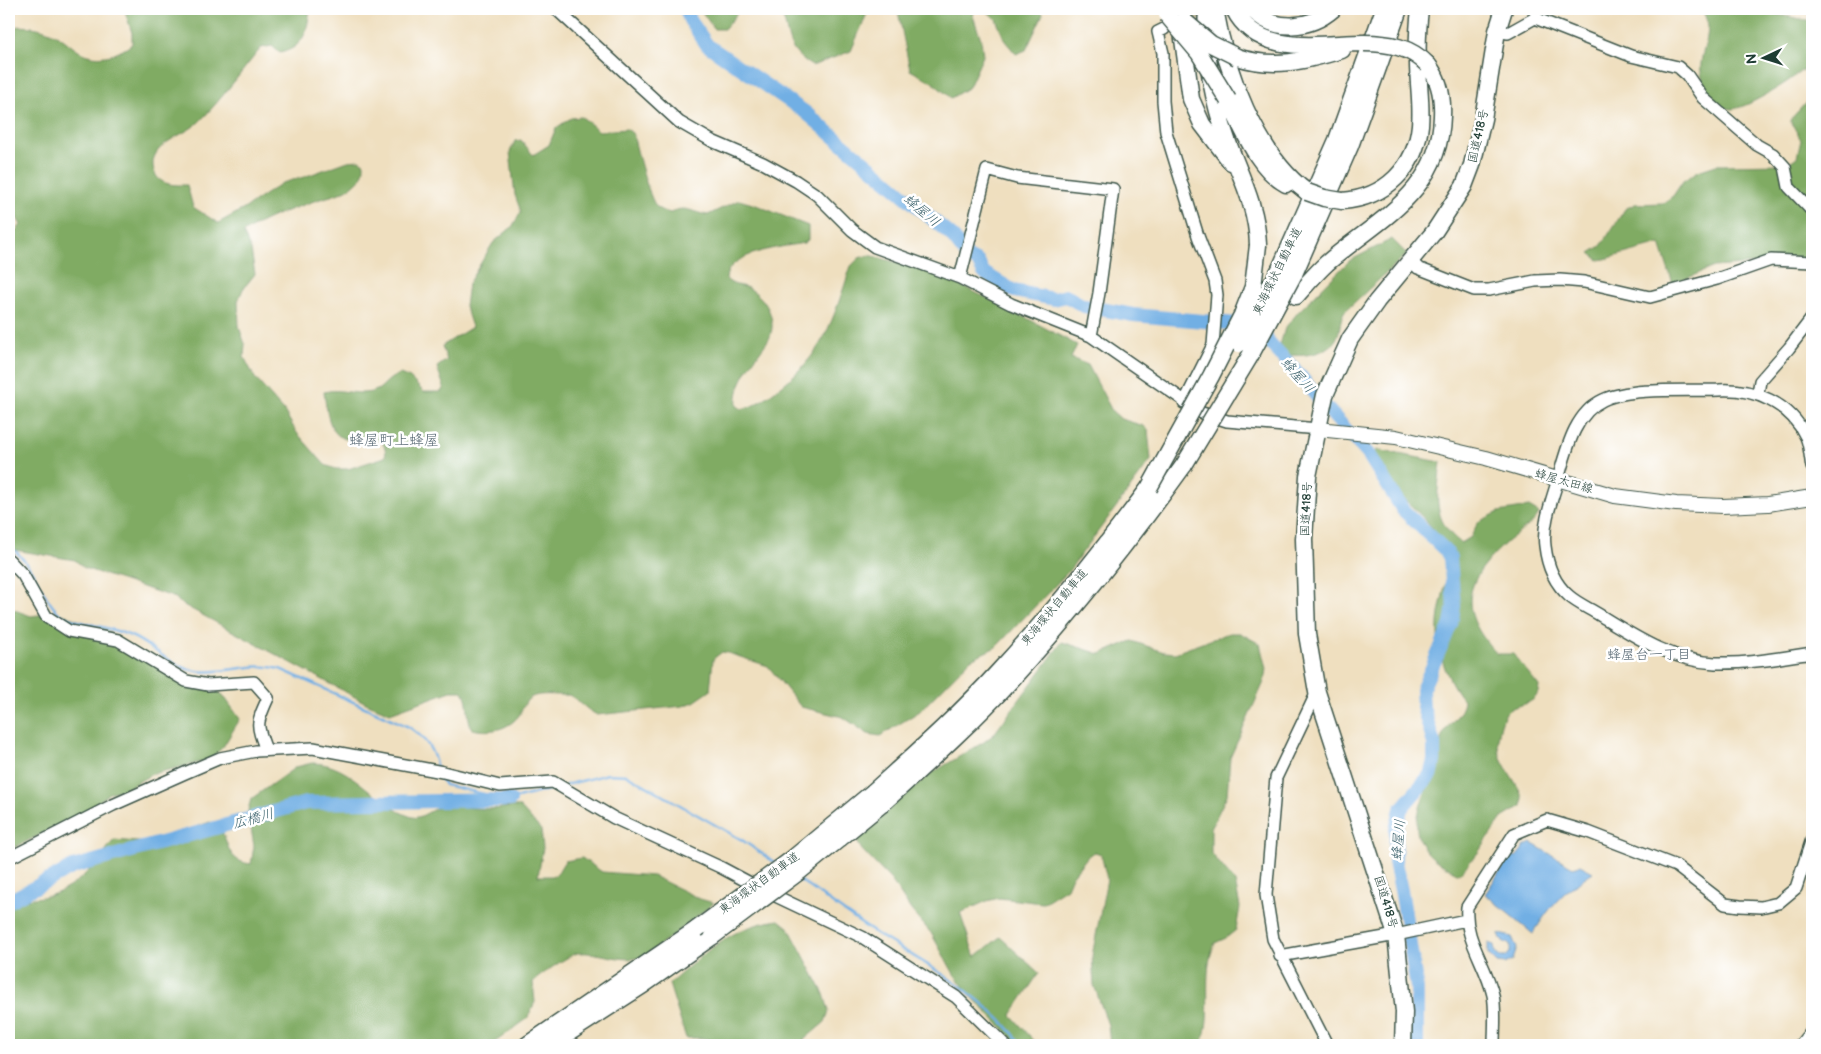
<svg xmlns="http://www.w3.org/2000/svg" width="1821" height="1054" font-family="'Balsamiq Sans','Klee One',sans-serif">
<rect width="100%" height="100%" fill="#fff"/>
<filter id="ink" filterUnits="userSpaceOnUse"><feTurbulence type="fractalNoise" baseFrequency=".02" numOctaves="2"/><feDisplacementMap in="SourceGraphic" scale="10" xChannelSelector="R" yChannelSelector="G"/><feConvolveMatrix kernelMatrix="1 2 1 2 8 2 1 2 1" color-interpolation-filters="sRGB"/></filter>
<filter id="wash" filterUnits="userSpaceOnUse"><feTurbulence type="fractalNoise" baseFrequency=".0096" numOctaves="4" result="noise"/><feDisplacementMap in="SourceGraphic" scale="20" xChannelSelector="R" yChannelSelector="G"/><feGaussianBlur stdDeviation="1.12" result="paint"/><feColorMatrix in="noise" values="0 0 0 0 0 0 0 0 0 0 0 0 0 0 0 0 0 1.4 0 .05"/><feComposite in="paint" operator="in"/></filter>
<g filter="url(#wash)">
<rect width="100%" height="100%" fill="#efdfbf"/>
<path fill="#80ab63" stroke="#50744c" d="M126 9H310C307 31 305 47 280 53L272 46 261 48C241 72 222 99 199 122 185 136 146 144 154 171 159 186 175 185 187 185L193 207 218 223 244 209 282 183 304 177 348 161 359 160 364 163C364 172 363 177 356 183 346 193 330 196 317 200 292 209 264 218 243 233L251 250 255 274 243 289 238 301 239 327 245 344 244 357 255 378 284 411 297 433 325 465 336 469H348L385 457 386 451 382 441C370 437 358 442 346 439 328 436 326 406 324 392 341 387 360 398 377 390 385 386 386 379 400 374L410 378 424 392H441L444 387 437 367 447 360 442 346 472 327 465 306 468 284 493 243 512 227 521 212 515 195 510 152 515 141 521 140 533 155 549 145 556 128 571 118 582 117 599 131 627 129 633 134C636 147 649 200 657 207 660 211 667 212 671 213 684 204 693 213 708 215L739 200 756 205 808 226V240L804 243C783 247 727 252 726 279 733 286 740 285 748 288 766 297 778 320 769 339 756 358 734 382 737 406L742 409C756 406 764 399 775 391 825 354 832 322 851 266L859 258 869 255 932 272 1006 307 1077 345 1071 358 1088 365 1112 411 1121 419 1144 426 1148 430 1151 460 1068 572 996 647 971 659 920 711 880 736 868 734 843 717 801 707 768 666 728 653 722 652 713 659 710 691 694 702 683 706 597 715C586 710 579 700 569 695 558 696 539 692 530 698 525 701 523 708 520 714 509 730 490 733 472 729 466 717 470 702 463 691H451L390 713 366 703 180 603 176 598 84 568 75 560 9 549V237L21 225 9 204V27C26 25 43 27 58 36 65 40 71 46 77 50 95 62 117 56 132 44V33L125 11Z
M700 9H741L724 29H714Z
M778 9H869L851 51 812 66C780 47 793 31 778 9Z
M888 9H983L972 13 981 39 983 56 969 87 951 98 932 82 910 70 898 11Z
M984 9H1040L1043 14 1026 50 1016 54 1005 41 996 19Z
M1702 9H1747L1812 21V264L1799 261 1714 267 1673 284 1660 244 1605 259 1599 260 1590 253 1601 246 1625 209 1635 204 1663 203 1673 196 1683 181 1698 171 1716 165 1787 164 1797 157 1801 140 1790 120 1810 98 1811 73 1807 69 1801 71C1791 81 1744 110 1731 109 1715 108 1703 87 1701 73 1699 57 1708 43 1708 27 1708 22 1704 14 1702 9Z
M1392 239 1407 254 1344 312C1339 321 1341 331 1336 339 1329 354 1300 358 1285 354L1280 345 1285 328 1300 310 1349 261Z
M1377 450 1441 462C1437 496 1431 520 1461 543L1471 537 1478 522 1499 512 1529 507 1539 513C1534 525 1518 532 1508 541 1465 579 1455 609 1497 654H1513L1539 686C1538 706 1521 702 1509 710 1502 714 1498 735 1498 743 1497 766 1527 788 1522 806L1502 818 1477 854 1459 874C1395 843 1418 814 1437 763 1440 754 1439 744 1442 736 1448 723 1463 715 1464 701 1443 676 1433 640 1440 608 1443 591 1451 572 1446 555 1439 527 1411 507 1392 487 1384 478 1379 464 1373 454Z
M9 608 31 616 53 613 65 615 107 631 139 652 213 688 223 695 240 719 223 747 209 760 152 774 126 789 109 793 87 812 9 850Z
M1229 633H1240L1260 644 1266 669 1264 682 1230 758 1227 795 1211 828V853L1235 882 1240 907 1236 930 1226 938 1215 943C1200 975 1215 1013 1201 1045H1110L1108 1025 1094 985 1092 956 1107 879 1101 854 1095 852 1089 855 1072 876 1067 888 1043 903 999 898 987 901 960 913 975 957 1000 937 1039 973 1011 1015 1038 1045H1019L969 994 954 974 931 933 911 910 891 880 862 850 855 838 930 774 984 742 994 734 1062 642 1100 654 1132 641 1164 652 1175 653Z
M312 763C353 763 374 805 412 817 421 820 433 807 444 806 459 805 474 809 490 809 500 809 510 806 520 807L541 830 543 848 538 876C562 876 553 878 565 861L582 858 602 872 653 876 700 899 714 903C702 912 649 956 639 958 619 962 598 951 578 953 570 954 539 976 533 982L535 1002 527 1019 491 1045H9V905C22 896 39 900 54 894 81 885 97 861 114 840L150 843 210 822C233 829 219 861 251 864L254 846 248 810 251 799 296 767Z
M779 920 789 928 824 994 829 1011 825 1022 798 1045H737L702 1038H686L669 984C704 954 730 926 779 920Z"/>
<path fill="#71afe4" stroke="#48768c" d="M1531 843 1573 867 1580 865 1593 872C1563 892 1552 903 1533 934L1485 894 1511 854 1516 857 1525 846Z
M1499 934 1512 937 1517 948 1513 960 1505 964 1497 963 1488 954V943L1494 945 1495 953 1500 957H1506L1510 952V945L1501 940Z"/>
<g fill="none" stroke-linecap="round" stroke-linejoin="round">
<path stroke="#71afe4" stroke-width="2.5" d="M9 547C35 561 45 609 65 617 86 625 110 627 131 636 154 646 171 668 197 671 225 675 252 661 280 669L409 727C425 738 433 748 437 768
M438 775 445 785 510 800 556 788
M566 785 608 774 627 775 742 840 777 864
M798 879C825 897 852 919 880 936 931 967 986 996 1022 1045"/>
<path stroke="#71afe4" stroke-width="14" d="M686 9 690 20 707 45 805 112 951 235 968 257 978 262 984 273 1014 291 1054 299 1066 296 1084 306 1133 315 1238 324 1252 328 1262 335 1297 372 1322 403 1368 454 1403 510 1446 551 1450 558 1454 606 1451 624 1422 690 1423 707 1434 744V761L1430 775 1401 809 1396 829 1395 862 1402 895 1417 988V1045
M9 901 73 867 306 803 510 800"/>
</g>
</g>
<g filter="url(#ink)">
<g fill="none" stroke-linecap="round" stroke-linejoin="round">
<path stroke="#c5bfa3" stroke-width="11" stroke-dasharray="11 5.5" stroke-linecap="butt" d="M1175 21 1205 9"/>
<g stroke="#3e5549" stroke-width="14">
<path id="minor" d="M556 9 679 122 712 141 763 163 796 181 817 195 852 230 875 247 960 278 1011 304 1091 336 1202 413 1227 421 1318 429
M1535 18 1631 56 1678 67 1687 75 1703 98 1757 145 1773 154 1785 167 1789 187 1812 211
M1164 29 1158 32 1163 53V101L1166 132 1198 236 1215 281 1217 295 1213 345 1184 403
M1497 31 1508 33 1535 18 1537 9
M1411 261 1418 268 1474 290H1489L1535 281 1560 280 1584 282 1650 297 1717 279 1771 260 1812 262
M960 278 987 170 1017 178 1113 189 1099 293 1091 336
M1758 393 1760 381 1789 348 1812 318
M1812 467C1810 457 1810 446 1806 437 1790 403 1754 388 1719 390 1688 391 1630 387 1603 400 1575 413 1567 448 1559 476 1553 497 1542 524 1545 546 1547 564 1554 583 1569 596 1577 603 1588 608 1598 614 1634 636 1671 661 1715 663 1747 664 1780 658 1812 653
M9 560 23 575 46 616 69 631 118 640 186 681 208 685 254 682 268 698C256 724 256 724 266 750
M1317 692 1276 778 1266 895 1273 939 1327 1045
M9 858 113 805 185 773 220 758 256 751 313 748 443 772 500 786 553 782 614 818 720 867 765 891 862 937 956 997 1005 1045
M1280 956 1396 935 1466 920
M1494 1045C1494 1029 1496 1010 1493 995 1486 964 1464 939 1467 907L1514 834 1547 820 1588 832 1676 866 1725 904 1740 906 1761 907 1778 903 1796 888 1812 839
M1800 1045 1812 1030"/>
</g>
<g stroke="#3e5549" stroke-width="16">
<path id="major" d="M1318 429 1396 437 1486 458 1615 496 1676 504 1723 506 1768 504 1812 497"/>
</g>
<g stroke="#3e5549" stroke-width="19">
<path id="highway" d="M1179 9 1191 99 1202 124 1231 162
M1207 9C1204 54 1212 98 1227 140 1240 176 1257 206 1258 245
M1215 9C1225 69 1256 155 1307 192
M1234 9C1258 58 1321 43 1364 43
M1252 9C1274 33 1310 29 1333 9
M1237 57C1274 69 1305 61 1342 50
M1228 100C1243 128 1257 168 1286 184
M1342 201C1385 198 1416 168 1420 125 1422 104 1418 83 1418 63 1417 45 1418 27 1420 9
M1280 269 1337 140 1384 9
M1294 274 1350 146 1399 9
M1296 296C1306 285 1316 273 1327 263 1377 220 1440 193 1442 116 1443 97 1440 80 1428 65
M873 792C916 753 960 714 999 671 1053 613 1102 551 1149 488
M882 804C926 764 971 724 1011 680 1073 612 1130 540 1184 465
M527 1045 697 929
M550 1045 643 985 713 936
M1403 1045 1404 1012 1396 935 1317 692 1307 634 1304 539 1308 476 1325 395 1350 339 1377 301 1434 232 1464 186 1472 165 1483 119 1497 31 1504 9"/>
</g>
<use href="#minor" stroke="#fff" stroke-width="11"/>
<use href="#major" stroke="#fff" stroke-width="14"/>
<use href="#highway" stroke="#fff" stroke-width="16"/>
<g stroke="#3e5549" stroke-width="19" stroke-linecap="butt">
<path id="highway-bridge" d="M1167 15 1199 53 1228 100
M1183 20 1211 44 1237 57
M1364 43C1389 43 1411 47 1428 65
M1307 192 1324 198 1342 201
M1239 344 1280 269
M1184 465 1250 356 1294 274
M1149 488 1211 376 1242 315 1253 287 1258 245
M697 929 791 860 873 792
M713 936 800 871 882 804"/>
</g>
<use href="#highway-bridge" stroke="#fff" stroke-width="16"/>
</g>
</g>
<g text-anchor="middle" stroke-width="5" stroke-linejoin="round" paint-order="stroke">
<g font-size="12" fill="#1f3d34" stroke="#fff">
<text transform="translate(1478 136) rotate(-77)" y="4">国道418号</text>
<text transform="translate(1277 271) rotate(-64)" y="4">東海環状自動車道</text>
<text transform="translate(1564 481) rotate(16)" y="4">蜂屋太田線</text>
<text transform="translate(1306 509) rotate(-87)" y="4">国道418号</text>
<text transform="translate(1054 607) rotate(-50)" y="4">東海環状自動車道</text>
<text transform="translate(759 883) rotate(-36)" y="4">東海環状自動車道</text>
<text transform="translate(1386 902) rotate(73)" y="4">国道418号</text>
</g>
<g font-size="14" font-style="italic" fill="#385f69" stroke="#fff">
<text transform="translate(922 210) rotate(40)" y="5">蜂屋川</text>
<text transform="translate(1298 375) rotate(48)" y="5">蜂屋川</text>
<text transform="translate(253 818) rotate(-15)" y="5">広橋川</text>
<text transform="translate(1398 840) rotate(-85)" y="5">蜂屋川</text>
</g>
<g font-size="14" fill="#586974" stroke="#fff">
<text x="1649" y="659">蜂屋台一丁目</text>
</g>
<g font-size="15" fill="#586974" stroke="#fff">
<text x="394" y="445">蜂屋町上蜂屋</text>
</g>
</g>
<rect width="1821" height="1054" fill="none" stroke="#fff" stroke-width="30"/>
<g transform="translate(1764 58) rotate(266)" stroke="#ffffff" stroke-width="4" paint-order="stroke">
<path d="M0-4L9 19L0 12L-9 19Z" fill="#1f3d34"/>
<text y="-8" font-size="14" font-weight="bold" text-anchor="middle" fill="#1f3d34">N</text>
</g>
</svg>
